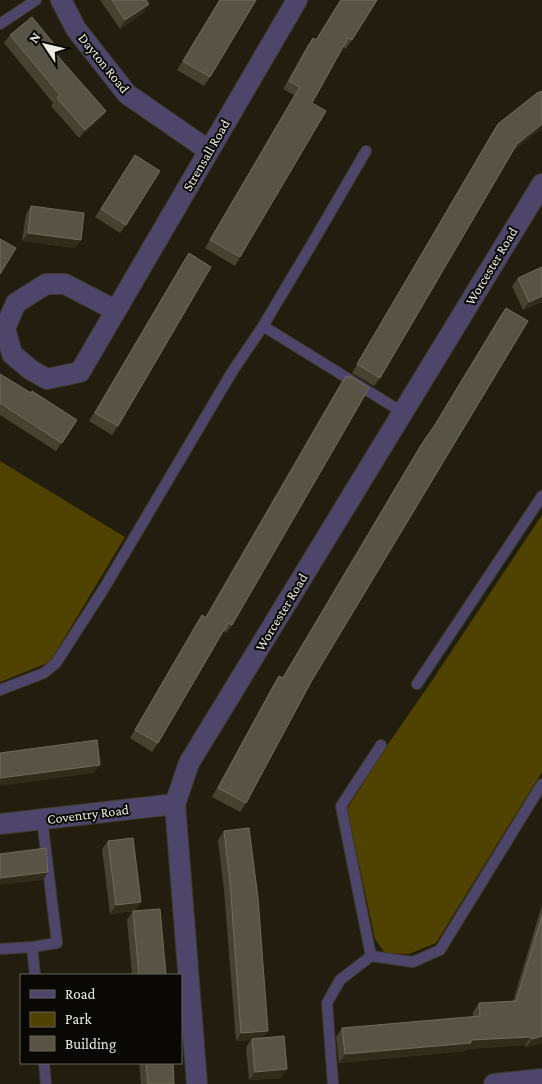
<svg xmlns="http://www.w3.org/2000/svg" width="542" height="1084" font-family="'Crimson Pro',serif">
<rect width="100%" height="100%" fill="#221e0f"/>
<path fill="#504200" d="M0 461 125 537 50 662 0 682Z
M542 515V772L436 943 409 954 385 953 375 939 347 809 386 747 427 688Z"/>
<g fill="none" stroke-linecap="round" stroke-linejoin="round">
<g stroke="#3e3b2c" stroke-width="12">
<path id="service" d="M0 24 36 0
M263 326 313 242 366 151
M417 684 542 496
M0 690 44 673 56 663 103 590 232 372 263 326 402 412
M32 947 57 943 42 819
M0 949 32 947 35 975
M371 956 341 806 381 745
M44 1063 46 1084
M333 1084 327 1003 340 980 371 956 413 962 440 950 542 784"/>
</g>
<g stroke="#3e3b2c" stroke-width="22">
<path id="minor" d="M61 0 76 29 127 94 208 150
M115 310 65 284H46L16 303 5 328 12 354 31 370 47 379 80 372 297 0
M0 824 175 804
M197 1084 175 804 189 763 542 184
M494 1084 542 1079"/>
</g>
<use href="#service" stroke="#4e456b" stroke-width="10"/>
<use href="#minor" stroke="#4e456b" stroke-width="20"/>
</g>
<path fill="#464232" d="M100 0H146L149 4 143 13 120 29Z
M219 0H256L210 77 204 86 177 70Z
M340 0H377L346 49 343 47 312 103 240 257 235 266 205 248 294 95 283 89 307 46 313 38 316 40Z
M10 35 59 50 56 54 106 111 100 119 79 138 51 106 53 103 4 43Z
M542 91V128L512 151 380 378 374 386 352 373 492 133 498 124Z
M135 155 126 225 120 233 95 217Z
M31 206 75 248 22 241 26 214Z
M189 253 118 426 112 435 89 421 183 262Z
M518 278 542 302 523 310 512 286Z
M506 308 311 682 246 803 240 812 212 797 273 685 279 676 282 678 419 447 430 432 500 316Z
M0 374 77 420 56 451 0 415Z
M346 376 232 625 226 633 223 631 158 743 152 752 130 738 196 624 202 615 205 617 340 384Z
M224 831 263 1038 281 1078 249 1080 246 1047 251 1040 236 1041 224 890 218 840Z
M108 841 141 902 135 911 110 914 102 849Z
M542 905V1043L526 1047 525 1045 467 1049 465 1051 339 1063 336 1037 342 1028 473 1017V1012L479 1003 513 1001Z
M133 911 166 975H132L127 920Z
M139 1063H173L174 1084H141Z"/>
<path fill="#302c1c" d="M149 4 143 13 120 29 125 20Z
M106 111 100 119 79 138 85 130Z
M542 124V128L511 153 517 144Z
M28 233 81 240 75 248 22 241Z
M542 296V302L523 310 529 302Z
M100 765 94 773 0 786V778Z
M48 872 43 880 0 885V878Z
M141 902 135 911 110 914 116 905Z
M268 1031 262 1039 236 1041 241 1033Z
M542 1036V1043L526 1047 532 1039Z
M531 1037 525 1045 467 1049 465 1051 339 1063 345 1054 471 1040Z
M287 1069 281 1078 249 1080 255 1072Z"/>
<path fill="#585445" stroke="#6f6c5d" d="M112 0H146L149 4 125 20Z
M220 0H256L210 77 183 61Z
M341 0H377L352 40 348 38 312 103 326 111 240 257 210 240 300 87 289 81 313 38 316 40Z
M32 17 59 50 55 53 106 111 85 130 57 98 60 95 10 35Z
M542 91V124L517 144 380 378 357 364 498 124 537 93Z
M135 155 160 171 126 225 101 209Z
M31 206 84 213 81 240 28 233Z
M0 239 16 248 0 274Z
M189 253 211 267 118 426 95 413Z
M542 267V296L529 302 518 278Z
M506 308 528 321 311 682 246 803 218 788 279 676 283 678 425 439 435 425Z
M0 374 31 393 32 391 77 420 62 443 0 403Z
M346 376 349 378 350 376 369 388 232 625 228 623 158 743 135 730 202 615 206 618Z
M97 740 100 765 0 778V753Z
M249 828 258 898 268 1031 241 1033 230 882 224 831Z
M133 838 141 902 116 905 108 841Z
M46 848 48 872 0 878V854Z
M160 909 166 975H139L133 911Z
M542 916V1036L532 1039 531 1037 471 1040V1043L345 1054 342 1028 480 1016 479 1003 516 1001Z
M284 1036 287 1069 255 1072 252 1039Z
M146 1063H173L174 1084H148Z"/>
<g text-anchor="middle" stroke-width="4" stroke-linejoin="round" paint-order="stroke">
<g font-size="14" fill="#edebe1" stroke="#0a0804">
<text transform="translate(104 63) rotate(51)" y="5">Dayton Road</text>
<text transform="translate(206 155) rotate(-60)" y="5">Strensall Road</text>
<text transform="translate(491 266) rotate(-59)" y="5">Worcester Road</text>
<text transform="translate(281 612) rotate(-59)" y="5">Worcester Road</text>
<text transform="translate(88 814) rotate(-7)" y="5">Coventry Road</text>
</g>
</g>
<rect x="20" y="974" width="162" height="90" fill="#0a0804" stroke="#65635c"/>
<rect x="30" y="990" width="25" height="8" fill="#4e456b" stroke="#65635c"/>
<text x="65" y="999" font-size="15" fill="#edebe1">Road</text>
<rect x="30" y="1012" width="25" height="15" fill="#504200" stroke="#65635c"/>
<text x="65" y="1024" font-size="15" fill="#edebe1">Park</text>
<rect x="30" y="1036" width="25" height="15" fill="#585445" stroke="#65635c"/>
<text x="65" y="1049" font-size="15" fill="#edebe1">Building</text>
<g transform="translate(45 45) rotate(305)" stroke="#0a0804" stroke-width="4" paint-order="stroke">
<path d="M0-4L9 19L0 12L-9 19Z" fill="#edebe1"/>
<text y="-8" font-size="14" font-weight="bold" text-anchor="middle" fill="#edebe1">N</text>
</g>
</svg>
